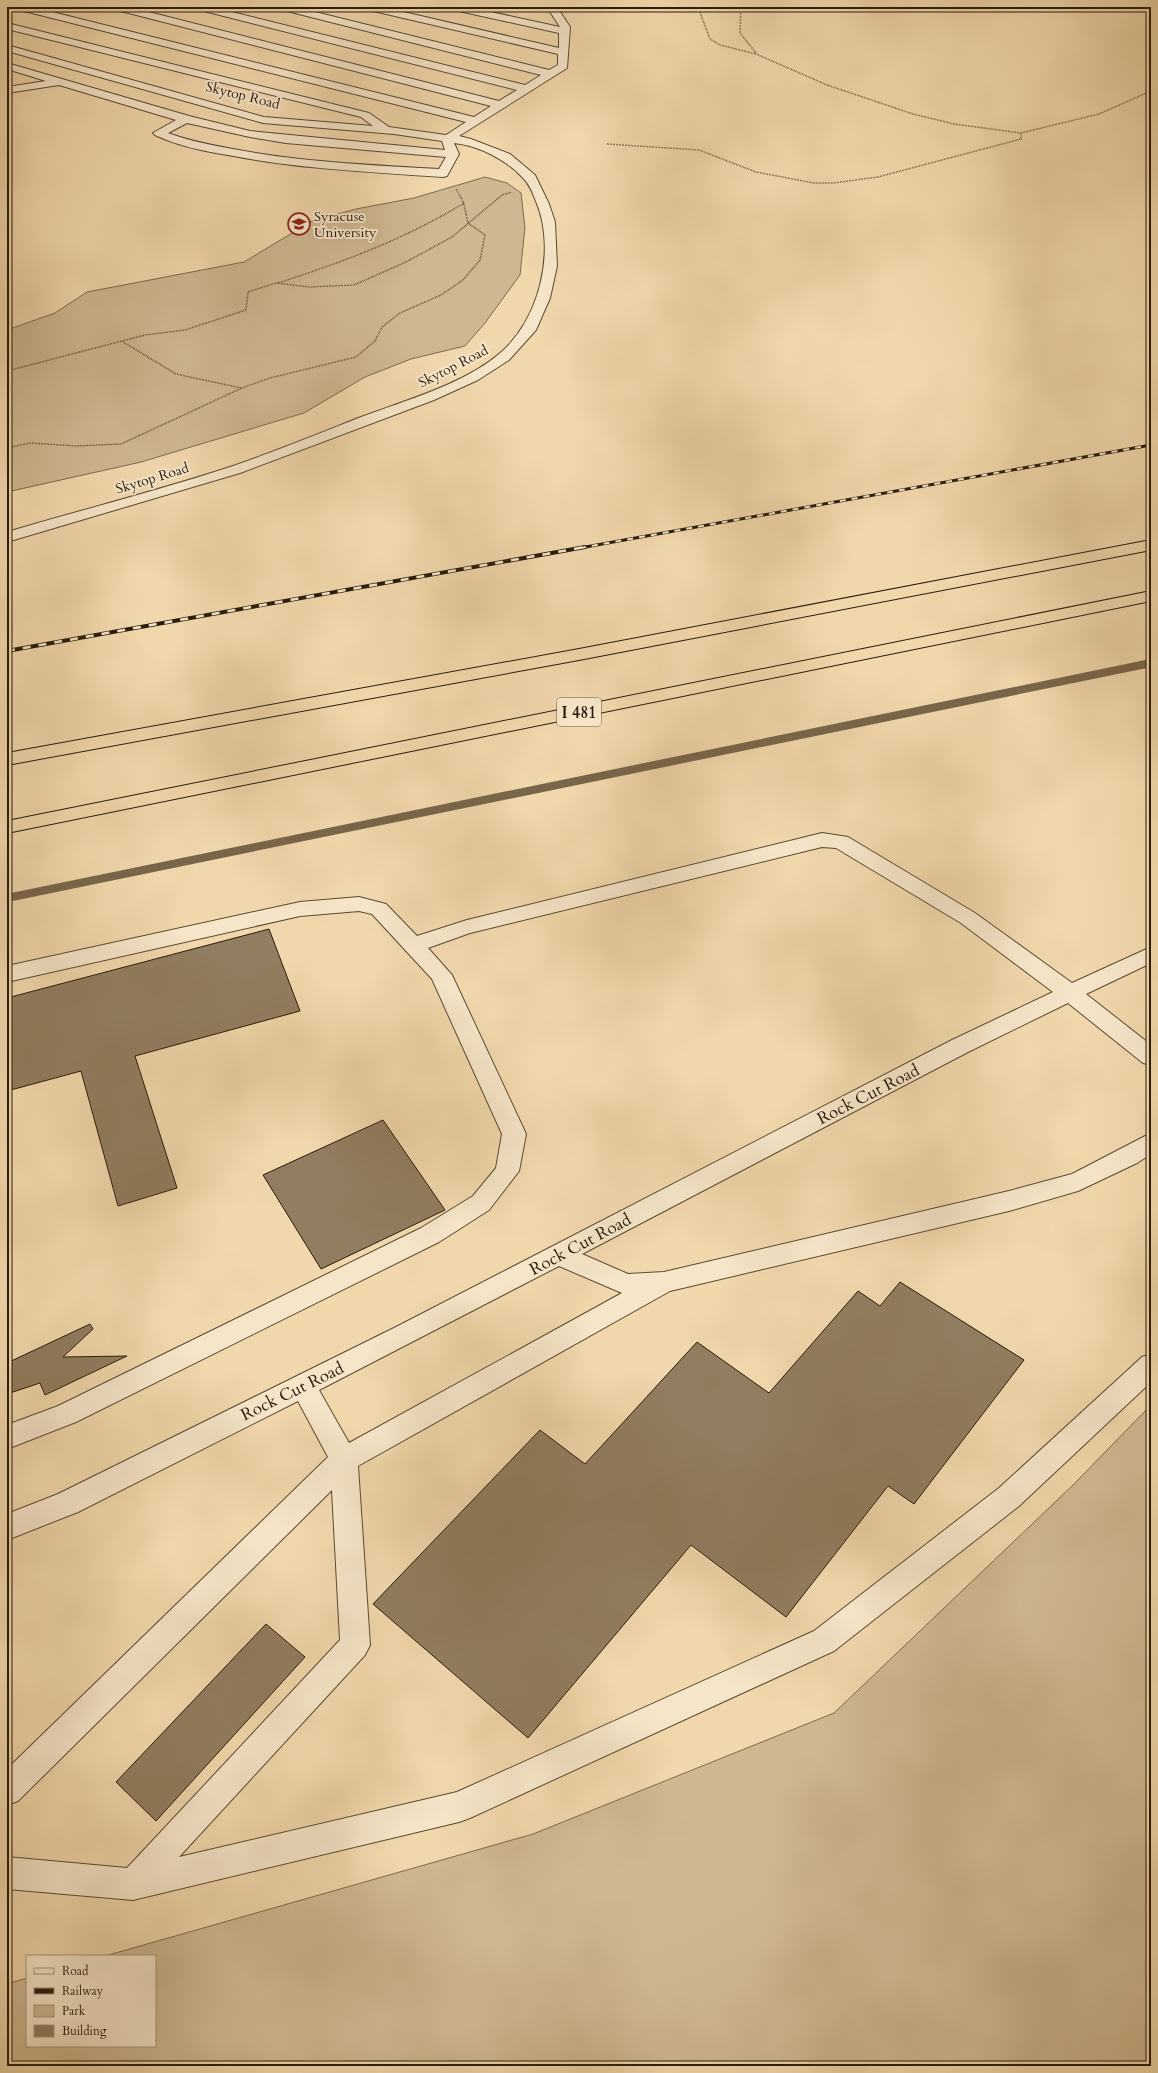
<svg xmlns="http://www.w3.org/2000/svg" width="1158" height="2073" font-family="Cardo,serif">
<rect width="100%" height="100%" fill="#f1d8ac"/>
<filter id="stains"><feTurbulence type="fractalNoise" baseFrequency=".005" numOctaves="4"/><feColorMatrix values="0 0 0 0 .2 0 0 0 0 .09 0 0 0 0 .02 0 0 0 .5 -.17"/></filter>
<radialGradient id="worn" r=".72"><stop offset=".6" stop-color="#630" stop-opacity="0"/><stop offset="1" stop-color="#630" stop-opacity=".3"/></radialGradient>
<path fill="#cfb891" stroke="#7c6a4e" d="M485 177 507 183 521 193 525 228 520 275 485 323 465 346 411 359 365 377 304 413 141 462 7 492V330L55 313 87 292 244 262 312 221 356 209 414 198Z
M1151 1405V2066H7V1984L27 1978V2046H155V1956H105L533 1834 834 1713 1073 1485Z"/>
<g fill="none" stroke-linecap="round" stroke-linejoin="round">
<path stroke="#78664b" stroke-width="8" d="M7 898 1151 663"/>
</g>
<path fill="#917d5f" stroke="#281b0b" d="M269 929 300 1011 135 1056 177 1188 118 1206 81 1071 7 1091V998Z
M383 1120 445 1210 321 1269 263 1175Z
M900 1282 1024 1360 914 1504 888 1486 786 1617 691 1545 528 1738 373 1604 540 1430 585 1464 697 1342 769 1393 858 1291 880 1306Z
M90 1324 93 1329 63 1357 127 1356 45 1395 40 1383 7 1394V1363Z
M266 1624 305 1657 156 1821 116 1782Z"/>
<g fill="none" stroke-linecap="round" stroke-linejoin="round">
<g stroke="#5a4a33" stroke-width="2">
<path id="minor" d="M15 7H32L474 117 491 106 113 9 112 7H129L499 101 517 90 196 9 195 7H212L525 85 541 75 279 9 278 7H295L549 70 558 65V54L369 10 364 7H382L559 48V33L454 10 449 7H468L560 27 547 7H557L570 27 567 68 459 136 471 139 510 154 535 175 549 204 555 222 557 266 550 298 536 330 509 360 478 380 434 400 240 473 7 542V532C81 510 157 491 230 467 274 452 318 434 361 417 404 401 464 384 499 354 539 321 556 252 537 204 534 196 530 185 524 179 507 160 480 146 454 143L459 154 447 176 443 177C371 172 299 169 228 155 203 151 178 146 155 135L153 133 176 120 59 85 7 93V87L46 81 7 69V63L189 116 250 131 445 150 442 141 394 134 263 123 7 51V45L264 117 373 126 361 117 7 29V23L369 113 389 127 446 135 466 122 16 9ZM187 123 250 137 286 143 446 157 439 169C370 165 301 162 233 149 211 145 189 141 168 133Z
M822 833 848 837 975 913 1072 983 1151 947V963L1086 994 1151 1045V1065L1143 1063 1068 1003 968 1052 582 1254 628 1274 664 1272 1009 1191 1072 1174 1151 1133V1154L1137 1163 1078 1191 1009 1211 670 1291 358 1466 370 1645 365 1655 179 1857 457 1792 814 1631 999 1488 1142 1357 1151 1354V1382L1019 1506 834 1651 470 1818 459 1822 133 1900 7 1889V1857L127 1868 340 1640 332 1490 18 1801 7 1805V1769L328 1457 298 1401 78 1512 7 1540V1514L58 1494 396 1327 952 1040 1053 992 961 923 836 848 822 847 470 933 428 948 452 975 526 1134 519 1171 489 1210 439 1242 76 1422 7 1449V1425L58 1406 421 1228 473 1196 496 1168 502 1134 432 979 372 914 359 911 300 916 7 982V966L300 902 359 897 386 904 417 936 467 920ZM559 1266 622 1293 349 1443 319 1390Z"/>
</g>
<g stroke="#281b0b" stroke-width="2">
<path id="highway" d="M1151 540V550L579 660 7 765V753L579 649Z
M1151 591V601L7 833V821Z"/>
</g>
<path stroke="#281b0b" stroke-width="1.5" stroke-dasharray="0.5 1" stroke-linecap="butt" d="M698 7 710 39 720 45 756 54 827 85 913 114 954 124 1021 133 1099 114 1151 91
M741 7 740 33 756 53
M607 144 699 150 756 172 814 183H833L878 177 1021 139V133
M278 283C343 262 405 239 464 203
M123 342 176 374 241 388
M7 371 145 335 185 330 246 310 248 292 276 283 309 287 354 285 406 262 452 237 502 195 512 192
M7 448 30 443 76 446 121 444 242 388 270 378 356 357 375 341 382 327 400 313 441 295 463 280 480 260 485 235 468 223 463 201 456 189"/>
<use href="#minor" fill="#f6e6c9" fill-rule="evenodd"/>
<use href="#highway" fill="#f1d8ac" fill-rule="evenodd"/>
<g stroke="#281b0b" stroke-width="3">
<path id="rail-far1" d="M580 548 1151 445"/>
</g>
<g stroke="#281b0b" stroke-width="4">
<path id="rail" d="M7 651 585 547"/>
</g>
<use href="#rail-far1" stroke="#f6e6c9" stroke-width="2" stroke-dasharray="6" stroke-linecap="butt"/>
<use href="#rail" stroke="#f6e6c9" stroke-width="2.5" stroke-dasharray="8" stroke-linecap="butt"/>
</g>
<defs>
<g id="university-ring" transform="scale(1.15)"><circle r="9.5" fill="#f6e6c9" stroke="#8f2418" stroke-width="1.5"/><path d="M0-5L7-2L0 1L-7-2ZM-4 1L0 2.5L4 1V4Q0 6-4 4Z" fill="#8f2418"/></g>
</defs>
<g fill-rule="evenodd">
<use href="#university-ring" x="299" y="224"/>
</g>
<g text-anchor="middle" stroke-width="4" stroke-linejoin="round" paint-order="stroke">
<g font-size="14" fill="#281b0b" stroke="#f6e6c9">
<text transform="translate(243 95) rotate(14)" y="5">Skytop Road</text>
<text transform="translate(453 366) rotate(-27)" y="5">Skytop Road</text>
<text transform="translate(152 478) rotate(-17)" y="5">Skytop Road</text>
</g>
<g font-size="14" fill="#281b0b" stroke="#f6e6c9" text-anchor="start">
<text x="314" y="221">Syracuse<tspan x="314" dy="16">University</tspan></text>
</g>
<rect fill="#f6e6c9" stroke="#665844" stroke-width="1" x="557" y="698" width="44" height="28" rx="3"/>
<g font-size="16" font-weight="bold" fill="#281b0b">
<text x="579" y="718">I 481</text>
</g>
<g font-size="17" fill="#281b0b" stroke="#f6e6c9">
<text transform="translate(868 1094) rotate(-27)" y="6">Rock Cut Road</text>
<text transform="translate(580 1244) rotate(-28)" y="6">Rock Cut Road</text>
<text transform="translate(292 1391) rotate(-26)" y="6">Rock Cut Road</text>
</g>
</g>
<rect width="1158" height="2073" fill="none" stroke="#f1d8ac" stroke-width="24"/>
<rect x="8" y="8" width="1142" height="2057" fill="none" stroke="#281b0b" stroke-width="2"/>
<rect x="12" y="12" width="1134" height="2049" fill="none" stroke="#281b0b"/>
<rect x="26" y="1955" width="130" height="92" fill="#f6e6c9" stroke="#a4957d"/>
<rect x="34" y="1968" width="20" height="6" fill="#f6e6c9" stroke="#a4957d"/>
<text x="62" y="1975" font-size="12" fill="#281b0b">Road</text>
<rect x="34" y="1988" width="20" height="6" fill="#281b0b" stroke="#a4957d"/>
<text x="62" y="1995" font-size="12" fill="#281b0b">Railway</text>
<rect x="34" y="2005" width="20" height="12" fill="#cfb891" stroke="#a4957d"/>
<text x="62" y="2015" font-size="12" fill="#281b0b">Park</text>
<rect x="34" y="2025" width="20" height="12" fill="#917d5f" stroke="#a4957d"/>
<text x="62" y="2035" font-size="12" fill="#281b0b">Building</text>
<rect width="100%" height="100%" filter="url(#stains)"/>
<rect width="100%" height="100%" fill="url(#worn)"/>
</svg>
